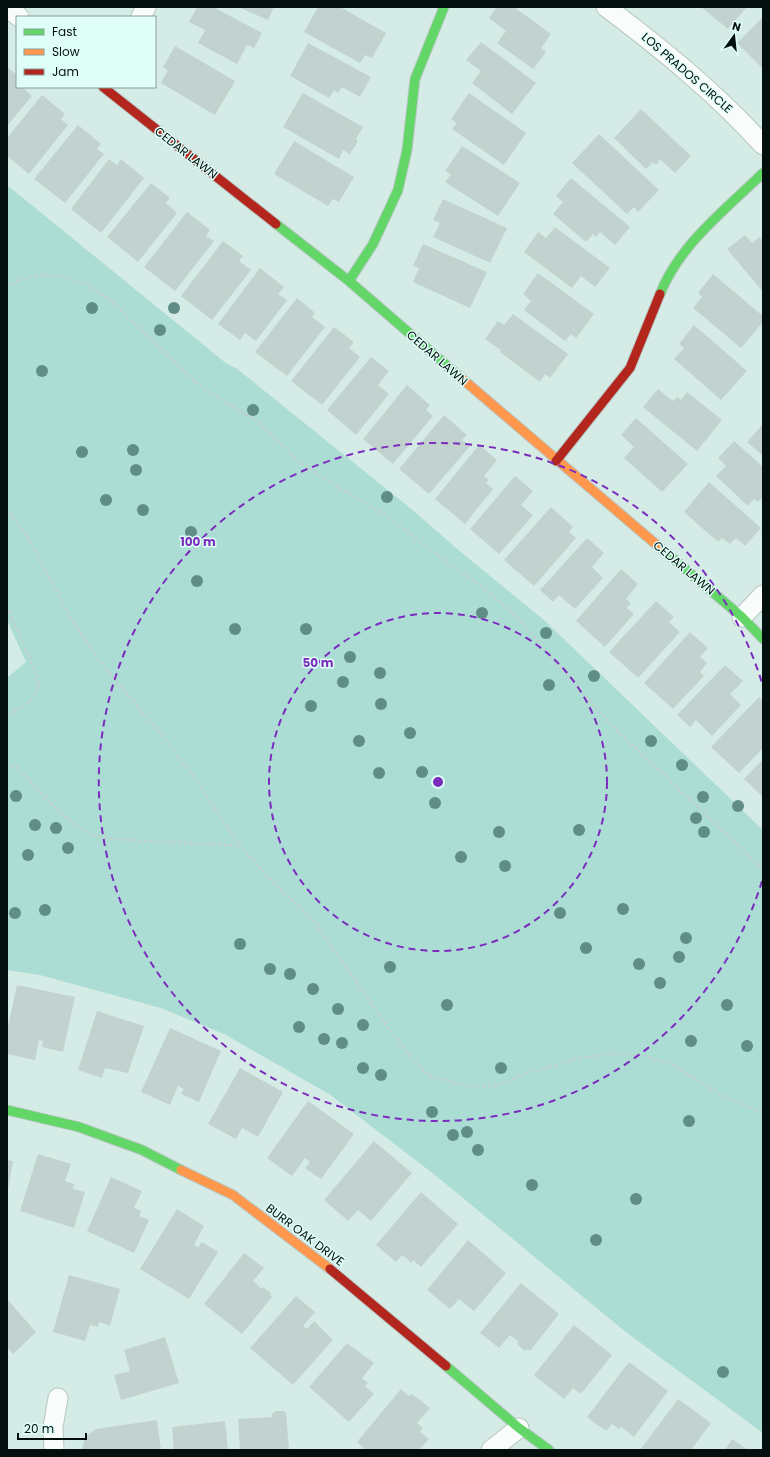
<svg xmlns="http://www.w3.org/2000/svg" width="770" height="1457" font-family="Poppins,sans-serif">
<rect width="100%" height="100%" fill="#d5ebe6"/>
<path fill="#abddd4" d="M7 185 227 364 236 368 415 512 456 548 544 620 763 830V1433L627 1333 435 1175 329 1094 224 1034 161 1008 40 975 7 970V678L26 662 7 620Z"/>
<path fill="#c2d3cf" d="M197 7H213L262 33 254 48 247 45 237 64 198 43 205 30 189 22Z
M238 7H274L268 20Z
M318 7H340L386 33 372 58 365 55 360 63 304 32Z
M497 7H514L551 34 541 48 546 52 533 69 497 43 506 31 489 18Z
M701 7H747L728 29Z
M763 17V69L737 43Z
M481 42 536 83 512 114 472 83 481 71 466 60Z
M308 43 371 77 360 97 342 87 338 93 334 90 329 98 290 76Z
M175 46 235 81 215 115 161 83 168 70 163 67Z
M7 67 17 75V87H22L32 96 7 126Z
M303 93 363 127 356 139 358 141 350 154 343 150 339 159 283 127Z
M469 93 526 133 504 165 452 129 457 123 451 119Z
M42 95 65 114 61 119 68 125 29 174 7 156V138Z
M641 109 691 156 675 173 660 159 656 165 653 162 646 169 614 138Z
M78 125 101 144 97 149 104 154 65 203 34 179Z
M599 134 659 190 638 212 634 207 627 214 572 163Z
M294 141 354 177 339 202 333 199 328 206 274 174Z
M462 146 520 183 498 216 445 182 451 174 445 171Z
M109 159 117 165 121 159 144 178 101 233 71 209Z
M571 178 630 227 615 245 600 232 596 237 593 234 586 242 553 214 563 202 556 196Z
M151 183 170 198 166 203 177 213 138 262 107 237Z
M443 199 507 228 490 263 433 237 440 223 433 220Z
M187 212 210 230 206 236 214 241 175 291 144 267Z
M555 227 610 268 595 287 581 276 572 288 524 252 538 232 546 238Z
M745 235 752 243 759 237 763 241V292L727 249Z
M223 241 243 256 239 261 251 270 212 320 181 296Z
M423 244 487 272 470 308 413 282 419 268 413 266Z
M260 268 284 287 278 294 287 300 256 341 245 333 240 340 218 324Z
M538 273 594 314 576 338 571 334 565 341 524 310 531 301 523 294Z
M713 274 763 316V322L741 348 693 308 702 297 698 293Z
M297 298 315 313 312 317 325 327 287 376 255 352Z
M513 314 568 354 550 378 545 374 540 382 500 352 501 350 485 339 498 321 504 325Z
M694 325 747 371 721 400 674 359 684 348 679 344Z
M334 327 354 342 349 348 360 357 322 405 291 381Z
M371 357 389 371 378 385 389 394 356 435 327 410Z
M407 385 430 405 426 410 433 416 393 464 363 439Z
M658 389 673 401 677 397 681 400 687 392 722 420 697 451 643 407Z
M444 415 467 435 462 440 470 446 429 494 399 469Z
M636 418 688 464 662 492 624 458 634 447 621 435Z
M763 424V456L747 442Z
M734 441 763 467V497L758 502 754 499 748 506 716 476 726 466 718 458Z
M479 445 497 460 484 476 489 480 486 483 493 489 465 524 435 499Z
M515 476 533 491 521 505 533 515 499 554 470 529Z
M709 482 761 528 745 546 736 538 730 544 722 538 718 542 684 512Z
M551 507 573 527 569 532 576 538 534 586 504 560Z
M587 538 604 553 592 567 603 578 575 609 559 595 553 602 540 590Z
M621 569 638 584 626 599 631 603 627 608 634 614 605 647 576 621Z
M656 601 674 617 669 622 680 632 638 678 609 652Z
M690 632 708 648 700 657 707 663 700 672 704 676 673 709 644 683Z
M725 665 743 681 730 694 741 705 712 736 696 720 690 727 677 715Z
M759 697 763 701V748L739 773 711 747Z
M763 759V797L744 779Z
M17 985 75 997 63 1052 42 1047 43 1041 39 1040 35 1060 7 1054V1031Z
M97 1011 144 1026 128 1073 105 1068 102 1078 78 1070Z
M170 1028 221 1051 199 1102 181 1094 184 1089 178 1086 170 1105 141 1092Z
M240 1068 283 1092 258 1137 242 1128 236 1139 208 1124Z
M308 1101 354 1134 321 1179 305 1168 310 1162 305 1158 292 1176 267 1158Z
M374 1141 412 1173 371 1221 358 1210 348 1221 324 1200Z
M38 1154 71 1164 65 1181 74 1184 73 1189 85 1192 74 1228 20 1211Z
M7 1160 13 1161 8 1189H7Z
M111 1177 142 1191 134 1208 141 1211 139 1216 149 1220 134 1253 87 1231Z
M421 1192 458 1224 421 1267 413 1260 412 1263 402 1255 396 1262 376 1245Z
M177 1209 204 1226 194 1245 198 1247 202 1242 218 1252 189 1299 140 1269Z
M468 1240 506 1273 474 1311 459 1299 450 1309 427 1290Z
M244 1253 264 1268 253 1281 262 1289 263 1287 271 1293 270 1295 272 1297 242 1334 204 1304Z
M69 1275 120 1289 110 1326 99 1322 98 1327 90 1325 85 1341 53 1332Z
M521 1283 559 1314 530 1351 527 1349 525 1351 517 1344 519 1342 510 1335 499 1348 480 1333Z
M296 1296 315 1312 303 1326 307 1329 314 1321 333 1340 293 1385 250 1348Z
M7 1299 36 1332 13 1354 7 1347Z
M574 1325 612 1355 581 1394 573 1388 564 1399 534 1375Z
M165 1337 179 1383 121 1400 114 1375 130 1371 124 1350Z
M347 1343 374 1363 362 1378 368 1383 365 1386 374 1394 349 1422 309 1387Z
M629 1362 668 1391 634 1437 621 1427 619 1429 612 1424 606 1431 587 1417Z
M401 1389 409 1396 412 1394 430 1408 417 1423 423 1428 420 1432 429 1439 419 1450H366L357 1442Z
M678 1399 711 1423 691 1450H640Z
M276 1411H283L286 1413 289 1450H240L238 1419 272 1417V1414Z
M157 1420 161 1450H82L85 1437 96 1429Z
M225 1421 228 1450H174L172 1427Z
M732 1439 748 1450H725Z"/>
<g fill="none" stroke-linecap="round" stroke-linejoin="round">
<g stroke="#b7c7c3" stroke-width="21">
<path id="street" d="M7 7 19 17
M606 7C662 49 716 93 763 145
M141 17 146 7
M742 617 763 595
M54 1450 53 1427 58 1398
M491 1450 519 1428"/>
</g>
<g stroke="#b7c7c3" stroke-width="11">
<path id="fast" d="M276 224 349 281 460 377
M349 281 373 244 398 190 407 150 415 79 444 7
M660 294C680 244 725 210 763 173
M658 546 742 617 763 639
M7 1110 79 1127 142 1150 181 1170
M446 1366 519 1428 549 1450"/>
</g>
<g stroke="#b7c7c3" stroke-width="11">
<path id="slow" d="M460 377 658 546
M181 1170 233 1195 330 1269"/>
</g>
<g stroke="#b7c7c3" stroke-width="11">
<path id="jam" d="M103 87 276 224
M556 461 630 368 660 294
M330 1269 446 1366"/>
</g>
<path stroke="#c5ccca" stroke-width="2.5" stroke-dasharray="2 3" stroke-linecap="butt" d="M7 286 20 280 45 274 66 278 87 284 114 304 202 388 258 422 301 463 336 486 386 515 445 561 479 584 515 615 611 725 763 869
M7 509 26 535 73 622 100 662 154 725 193 776 240 846 276 885 314 921 387 1026 410 1057 430 1076 467 1086H494L531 1072 576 1059 616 1053 645 1056 673 1065 721 1095 763 1113
M7 607 39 680C36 703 26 705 7 714
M7 763 19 769 56 809 74 824 92 835 114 839 240 846"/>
<use href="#street" stroke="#f9fcfb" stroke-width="19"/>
<use href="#fast" stroke="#63d668" stroke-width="9"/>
<use href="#slow" stroke="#ff974d" stroke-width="9"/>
<use href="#jam" stroke="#b3261e" stroke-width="9"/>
</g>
<g fill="#608e87">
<circle cx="92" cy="308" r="6"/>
<circle cx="174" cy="308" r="6"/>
<circle cx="160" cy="330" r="6"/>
<circle cx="42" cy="371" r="6"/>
<circle cx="253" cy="410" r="6"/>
<circle cx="133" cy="450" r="6"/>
<circle cx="82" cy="452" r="6"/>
<circle cx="136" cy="470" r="6"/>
<circle cx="387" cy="497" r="6"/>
<circle cx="106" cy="500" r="6"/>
<circle cx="143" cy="510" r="6"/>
<circle cx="191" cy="532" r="6"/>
<circle cx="197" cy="581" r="6"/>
<circle cx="482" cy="613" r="6"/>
<circle cx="235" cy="629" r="6"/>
<circle cx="306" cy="629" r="6"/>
<circle cx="546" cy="633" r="6"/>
<circle cx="350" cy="657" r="6"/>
<circle cx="380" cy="673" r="6"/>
<circle cx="594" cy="676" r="6"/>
<circle cx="343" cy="682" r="6"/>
<circle cx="549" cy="685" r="6"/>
<circle cx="381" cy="704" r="6"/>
<circle cx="311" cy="706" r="6"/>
<circle cx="410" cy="733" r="6"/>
<circle cx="359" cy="741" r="6"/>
<circle cx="651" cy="741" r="6"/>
<circle cx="682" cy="765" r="6"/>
<circle cx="422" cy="772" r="6"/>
<circle cx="379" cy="773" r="6"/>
<circle cx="16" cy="796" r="6"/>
<circle cx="703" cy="797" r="6"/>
<circle cx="435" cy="803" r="6"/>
<circle cx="738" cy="806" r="6"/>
<circle cx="696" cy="818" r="6"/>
<circle cx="35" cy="825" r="6"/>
<circle cx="56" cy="828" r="6"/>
<circle cx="579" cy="830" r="6"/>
<circle cx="499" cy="832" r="6"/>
<circle cx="704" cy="832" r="6"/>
<circle cx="68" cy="848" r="6"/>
<circle cx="28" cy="855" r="6"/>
<circle cx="461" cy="857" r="6"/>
<circle cx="505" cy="866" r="6"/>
<circle cx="623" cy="909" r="6"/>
<circle cx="45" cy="910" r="6"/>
<circle cx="15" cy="913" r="6"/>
<circle cx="560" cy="913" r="6"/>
<circle cx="686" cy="938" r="6"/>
<circle cx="240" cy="944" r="6"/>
<circle cx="586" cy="948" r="6"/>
<circle cx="679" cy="957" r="6"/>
<circle cx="639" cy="964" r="6"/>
<circle cx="390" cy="967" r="6"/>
<circle cx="270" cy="969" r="6"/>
<circle cx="290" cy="974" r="6"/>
<circle cx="660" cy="983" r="6"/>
<circle cx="313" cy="989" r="6"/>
<circle cx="447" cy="1005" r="6"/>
<circle cx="727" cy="1005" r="6"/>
<circle cx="338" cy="1009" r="6"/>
<circle cx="363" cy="1025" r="6"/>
<circle cx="299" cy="1027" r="6"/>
<circle cx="324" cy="1039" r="6"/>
<circle cx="691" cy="1041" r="6"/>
<circle cx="342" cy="1043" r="6"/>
<circle cx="747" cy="1046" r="6"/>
<circle cx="363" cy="1068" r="6"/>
<circle cx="501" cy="1068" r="6"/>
<circle cx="381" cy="1075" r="6"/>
<circle cx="432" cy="1112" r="6"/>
<circle cx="689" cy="1121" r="6"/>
<circle cx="467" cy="1132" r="6"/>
<circle cx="453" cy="1135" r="6"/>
<circle cx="478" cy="1150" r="6"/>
<circle cx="532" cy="1185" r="6"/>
<circle cx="636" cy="1199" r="6"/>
<circle cx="596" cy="1240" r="6"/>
<circle cx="723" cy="1372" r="6"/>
</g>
<g fill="none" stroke="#7b2cbf" stroke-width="2" stroke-dasharray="7 5">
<circle cx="438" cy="782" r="169"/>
<path d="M762 881A339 339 0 1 1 762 683"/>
</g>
<g text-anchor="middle" stroke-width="3" stroke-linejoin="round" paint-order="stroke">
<g font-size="12" fill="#030f0d" stroke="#e0fef8">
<text transform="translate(687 73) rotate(41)" y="4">LOS PRADOS CIRCLE</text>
<text transform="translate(186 153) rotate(38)" y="4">CEDAR LAWN</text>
<text transform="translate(437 358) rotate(41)" y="4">CEDAR LAWN</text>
<text transform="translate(684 568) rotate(40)" y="4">CEDAR LAWN</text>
<text transform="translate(305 1235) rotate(37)" y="4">BURR OAK DRIVE</text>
</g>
</g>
<circle cx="438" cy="782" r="6" fill="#7b2cbf" stroke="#e0fef8" stroke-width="2"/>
<g font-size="12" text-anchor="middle" font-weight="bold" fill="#7b2cbf" stroke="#e0fef8" stroke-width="3" stroke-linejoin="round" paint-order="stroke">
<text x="198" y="546">100 m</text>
<text x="318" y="667">50 m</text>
</g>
<rect width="770" height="1457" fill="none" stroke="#030f0d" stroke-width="16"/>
<rect x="16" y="16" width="140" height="72" fill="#e0fef8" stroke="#889e9a"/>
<rect x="24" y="29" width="20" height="6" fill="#63d668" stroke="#889e9a"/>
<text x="52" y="36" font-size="12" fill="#030f0d">Fast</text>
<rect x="24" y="49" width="20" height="6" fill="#ff974d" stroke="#889e9a"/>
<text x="52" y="56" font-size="12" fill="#030f0d">Slow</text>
<rect x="24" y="69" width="20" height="6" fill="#b3261e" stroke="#889e9a"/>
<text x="52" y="76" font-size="12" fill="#030f0d">Jam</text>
<g transform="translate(734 36) rotate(15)" stroke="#e0fef8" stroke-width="3" paint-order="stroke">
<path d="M0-3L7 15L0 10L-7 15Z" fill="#030f0d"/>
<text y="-6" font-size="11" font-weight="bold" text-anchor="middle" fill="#030f0d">N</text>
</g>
<path d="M18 1433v6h68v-6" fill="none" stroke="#030f0d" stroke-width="2"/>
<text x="24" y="1433" font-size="12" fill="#030f0d" stroke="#e0fef8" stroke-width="3" paint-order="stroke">20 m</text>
</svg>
